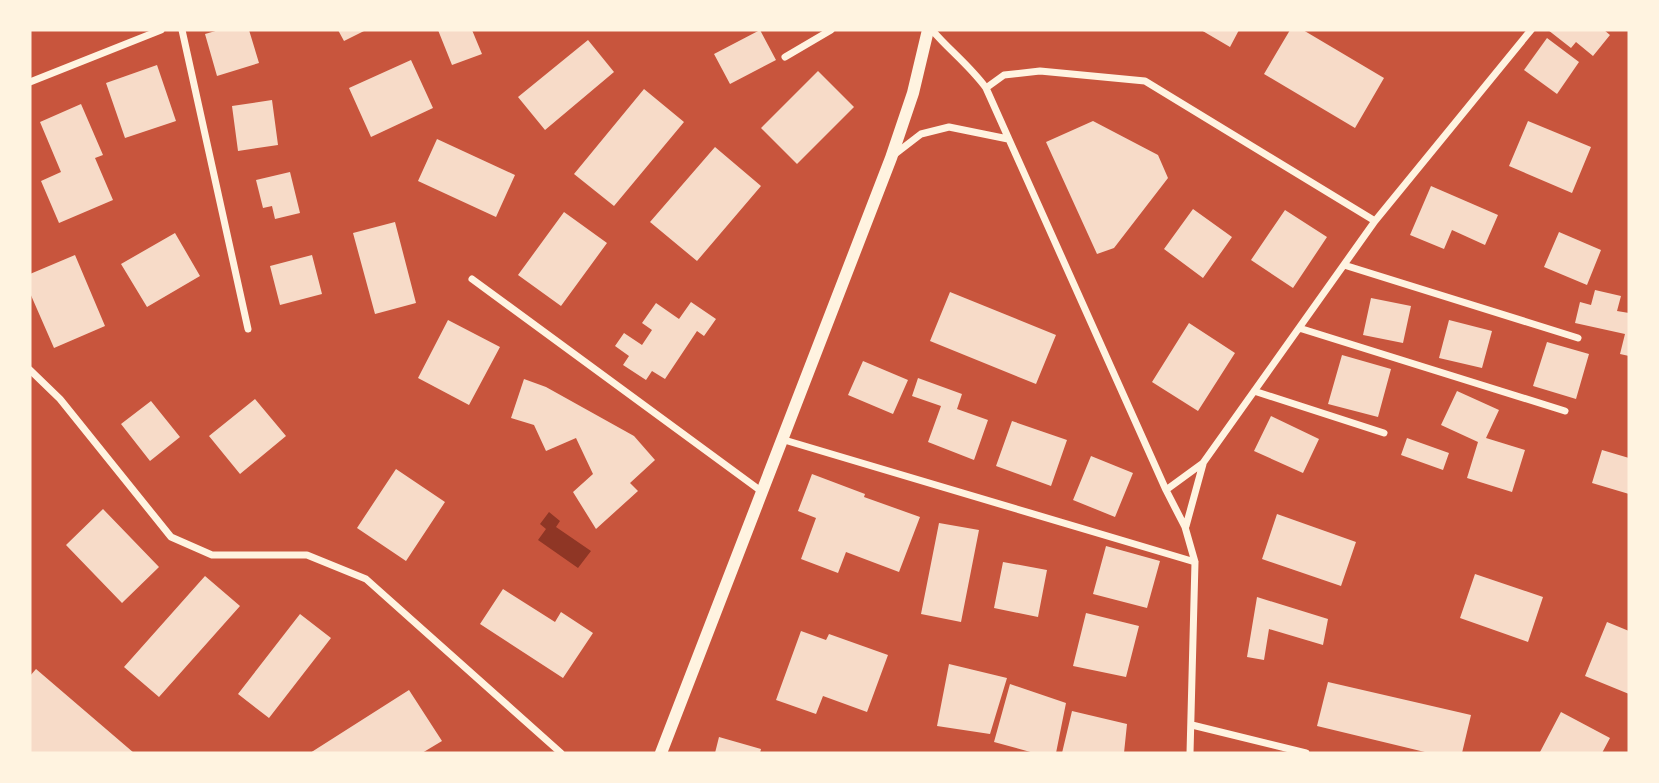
<svg xmlns="http://www.w3.org/2000/svg" width="1659" height="783" font-family="'Titillium Web',sans-serif">
<rect width="100%" height="100%" fill="#c8553d"/>
<path fill="#8f3625" d="M549 512 560 521 556 527 591 551 578 568 538 540 546 529 540 524Z"/>
<path fill="#f7dbc8" d="M219 30H249L259 63 217 76 205 34Z
M338 30H366L344 41Z
M438 30H472L482 54 452 65Z
M760 30 776 60 730 84 714 54Z
M1201 30H1239L1230 47Z
M1290 30H1303L1384 78 1355 128 1264 74Z
M1548 30H1604L1610 35 1593 56 1576 42 1571 48Z
M1547 38 1579 62 1557 94 1524 70Z
M588 40 614 72 545 130 518 97Z
M411 60 433 108 371 137 349 88Z
M157 65 176 121 125 138 106 83Z
M818 71 854 107 797 164 761 128Z
M644 89 684 122 614 206 574 174Z
M272 100 278 145 238 151 232 106Z
M81 104 103 155 95 158 113 200 59 223 41 181 61 172 40 122Z
M1093 121 1158 155 1168 178 1114 248 1097 254 1046 142Z
M1528 121 1591 147 1572 193 1509 166Z
M437 139 515 175 496 217 418 181Z
M715 147 761 186 697 261 650 222Z
M290 172 300 213 275 219 272 206 263 208 256 180Z
M1431 186 1498 215 1485 245 1452 230 1444 249 1410 235Z
M1193 209 1232 237 1203 278 1164 249Z
M1285 210 1327 237 1293 288 1251 260Z
M564 212 607 243 561 306 518 275Z
M395 222 416 303 375 314 353 233Z
M1559 232 1601 250 1587 285 1544 267Z
M175 233 200 276 147 307 121 264Z
M75 255 105 326 54 348 30 293V274Z
M312 255 322 294 280 305 270 266Z
M1595 290 1621 296 1617 311 1629 313V356L1620 354 1625 334 1575 323 1580 302 1591 305Z
M950 292 1056 335 1036 384 930 341Z
M1371 298 1411 306 1403 343 1363 335Z
M691 302 716 319 704 336 697 331 665 379 652 371 646 380 623 365 629 356 615 346 624 333 642 345 652 330 642 323 656 303 679 319Z
M448 320 500 347 469 405 418 378Z
M1449 320 1492 331 1482 368 1439 358Z
M1189 323 1235 353 1198 411 1152 382Z
M1547 342 1589 354 1576 399 1533 386Z
M1342 355 1391 369 1378 417 1328 404Z
M863 361 908 380 893 414 848 395Z
M918 378 962 394 957 409 988 420 974 460 928 442 941 406 912 396Z
M524 379 546 387 634 436 655 460 630 483 638 491 596 529 573 492 593 474 576 438 546 451 534 425 511 418Z
M1457 391 1499 410 1486 438 1525 450 1512 492 1467 478 1478 442 1441 425Z
M255 399 286 436 240 474 209 436Z
M151 401 180 437 150 461 121 424Z
M1271 416 1319 439 1303 473 1254 451Z
M1012 421 1067 440 1051 486 996 466Z
M1407 438 1449 453 1443 470 1401 455Z
M1602 450 1629 458V494L1592 483Z
M1091 456 1133 473 1115 517 1073 500Z
M396 469 445 502 406 561 357 528Z
M812 474 865 494 864 497 920 517 899 572 846 552 838 573 801 559 816 518 798 511Z
M103 509 159 567 122 603 66 545Z
M1277 514 1356 542 1341 586 1262 559Z
M939 523 979 530 961 622 921 614Z
M1106 546 1160 561 1147 608 1093 594Z
M1003 562 1047 570 1038 617 994 608Z
M1475 574 1543 597 1528 642 1460 618Z
M205 576 240 606 159 697 124 667Z
M503 589 555 622 561 612 593 633 563 678 480 624Z
M1257 597 1328 619 1323 645 1269 629 1264 660 1247 657Z
M1086 613 1139 626 1126 677 1073 666Z
M300 614 331 638 269 718 238 694Z
M1607 622 1629 631V694L1585 676Z
M801 631 826 640 829 634 888 655 867 712 823 696 816 714 776 700Z
M949 664 1007 678 990 734 937 726Z
M36 669 134 753H30V676Z
M1328 682 1471 715 1462 753H1429L1317 726Z
M1010 684 1066 703 1056 753H1034L994 742Z
M409 690 442 741 422 753H310Z
M1072 711 1127 724 1124 753H1062Z
M1561 712 1610 738 1602 753 1540 752Z
M719 737 761 749 760 753H715Z"/>
<g fill="none" stroke-linecap="round" stroke-linejoin="round">
<path stroke="#fff3e0" stroke-width="7" d="M182 30 248 329
M932 30C949 50 970 66 986 88L1166 490 1185 527 1195 562 1190 753
M785 57 831 30
M30 82 161 30
M986 88 1004 75 1040 71 1145 81 1375 221
M895 154 921 134 949 127 1008 139
M1344 265 1578 338
M472 279 761 491
M1299 328 1565 411
M30 370 60 399 171 537 212 555H307L366 579 561 753
M1254 391 1384 433
M781 439 1195 562
M1166 490 1203 463 1375 221 1531 30
M1186 526 1203 464
M1192 725 1306 753"/>
<path stroke="#fff3e0" stroke-width="12" d="M661 753 891 158 913 93 928 30"/>
</g>
<rect width="1659" height="783" fill="none" stroke="#fff3e0" stroke-width="63"/>
</svg>
